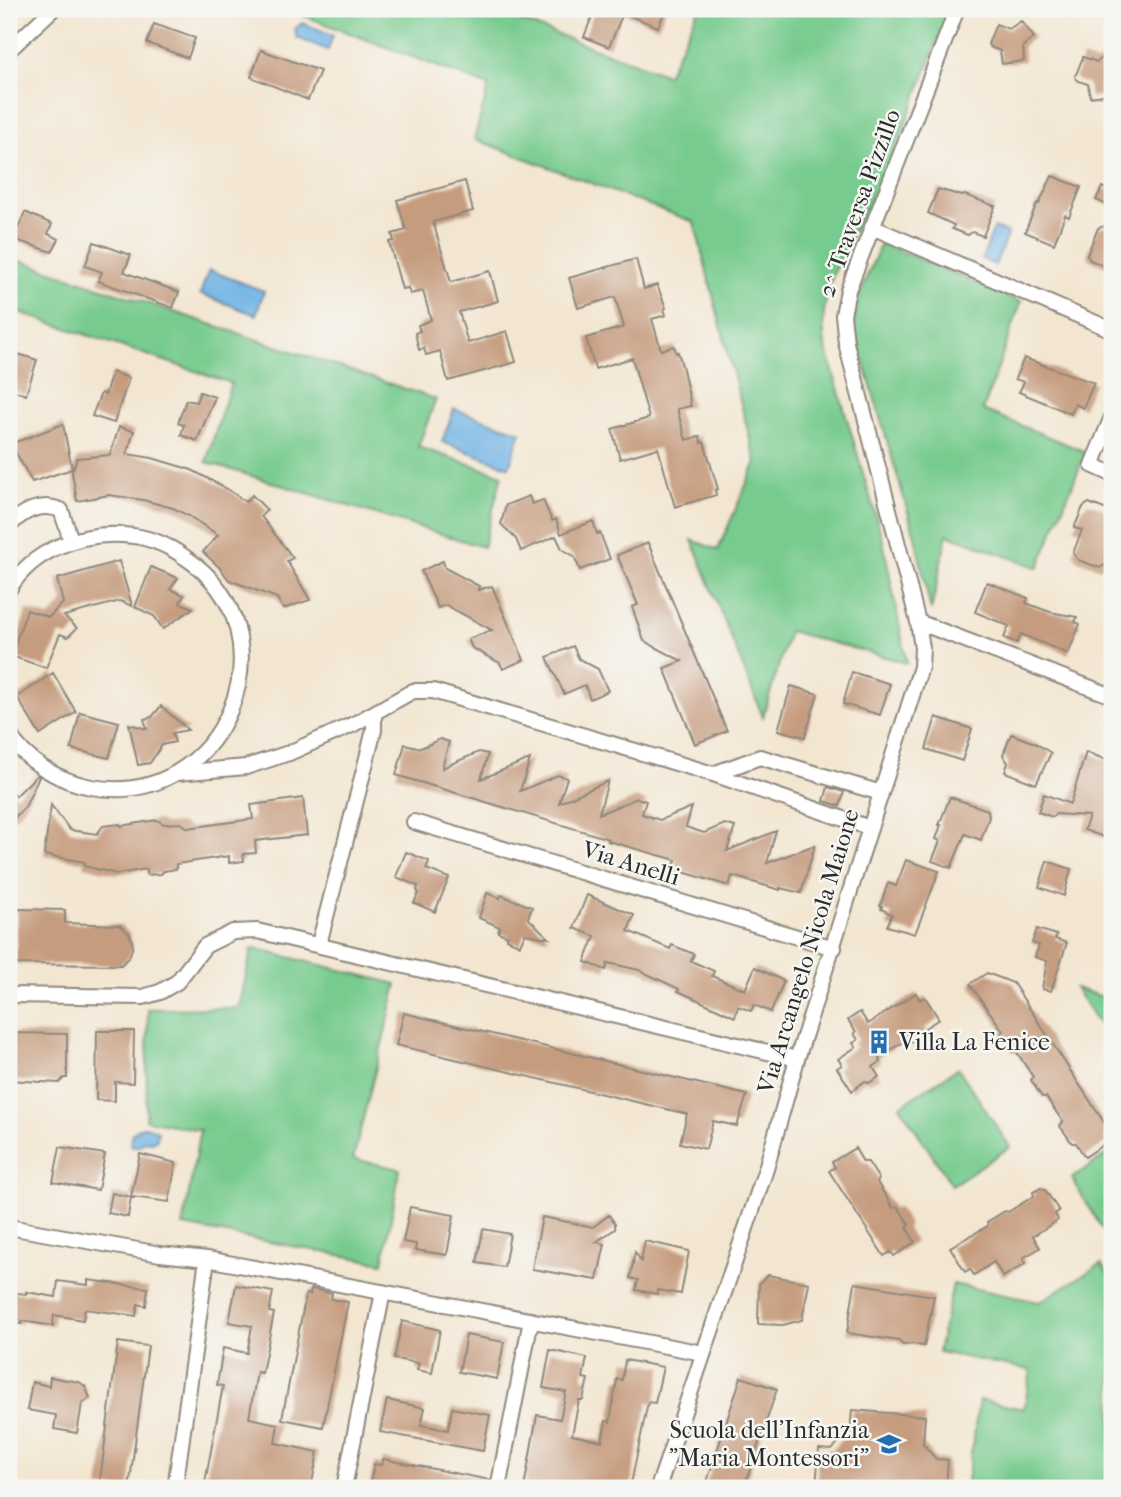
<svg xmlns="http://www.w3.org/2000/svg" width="1121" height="1497" font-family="'IM FELL French Canon',serif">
<rect width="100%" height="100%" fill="#f6f6f2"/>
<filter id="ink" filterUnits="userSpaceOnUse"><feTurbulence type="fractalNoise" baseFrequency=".0143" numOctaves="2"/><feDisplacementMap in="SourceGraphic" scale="14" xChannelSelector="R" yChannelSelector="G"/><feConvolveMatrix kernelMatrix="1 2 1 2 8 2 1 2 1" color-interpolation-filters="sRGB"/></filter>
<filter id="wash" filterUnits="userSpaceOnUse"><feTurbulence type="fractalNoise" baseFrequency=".00686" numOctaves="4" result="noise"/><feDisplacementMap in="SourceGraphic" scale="28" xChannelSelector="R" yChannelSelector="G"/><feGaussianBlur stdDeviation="1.57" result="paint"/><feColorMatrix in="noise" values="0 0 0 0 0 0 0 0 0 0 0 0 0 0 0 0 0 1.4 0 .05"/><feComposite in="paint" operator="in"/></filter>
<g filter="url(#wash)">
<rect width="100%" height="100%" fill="#f3e6d1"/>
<path fill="#77cb8e" stroke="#517b5c" stroke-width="2" d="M286 9H524L521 21 667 75 699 9H950C929 63 909 119 885 172 860 228 814 280 825 344L883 541 907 663 789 631 763 717 692 540 718 550 756 462 694 222 474 139 489 86Z
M881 243 1021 302 983 410 1086 452 1038 568 947 534 931 611 915 536 853 325 856 303Z
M9 257 436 399 418 447 502 475 483 547 206 462 231 383 9 309Z
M252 948 397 984 353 1159 400 1169 383 1263 183 1226 200 1130 146 1120 148 1009 239 1008Z
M1075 988 1112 1000V1044Z
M958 1068 1010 1147 952 1185 900 1106Z
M1112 1151V1244L1078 1190 1072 1178Z
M1101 1264 1112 1280V1488H966L979 1400 1024 1409 1031 1370 938 1352 953 1284 1039 1302Z"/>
<path fill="#6eb2e4" stroke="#4c6e88" stroke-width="2" d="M302 23 333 35 328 50 297 38 295 29Z
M994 228 1008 233 995 265 982 259Z
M209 270 264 291 256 315 200 294Z
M454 409 521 432 509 467 442 442Z
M147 1126 158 1131 157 1139 152 1142 144 1141 140 1146H132C127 1134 136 1128 147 1126Z"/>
<g id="blocks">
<path fill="#c69c7f" d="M595 9H666L658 27 623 13 609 47 584 37Z
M1021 21 1034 37 1023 46 1024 61 1002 64 1000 51 990 47 988 44 996 24 1009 29Z
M154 24 195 38 188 58 147 43Z
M261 50 320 71 308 100 251 77Z
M1112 51 1111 94 1090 97 1088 84 1078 81 1075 77 1083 57 1097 62Z
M1052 176 1081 187 1069 217 1065 215 1054 244 1025 232 1037 203 1039 204Z
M465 181 473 211 433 222 451 282 490 271 498 301 459 312 468 343 507 331 516 362 448 381 440 351 426 355 424 348 419 350 415 333 420 331 418 325 431 320 423 291 410 294 408 288 402 289 389 242 394 241 392 234 406 230 397 200Z
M1102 187 1112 192V207L1096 200Z
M938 189 962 196 965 195 995 206 983 236 972 232 968 235 952 229 954 225 928 213Z
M25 212 52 224 48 234 59 239 52 252 13 239Z
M1112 224V270L1090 260 1087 255 1098 228Z
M94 242 131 255 124 272 179 292 173 308 98 281 102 272 85 266Z
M636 259 644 289 657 285 666 308 664 309 666 315 652 319 661 350 674 346 676 353 678 352 683 369 691 406 677 409 686 440 700 436 701 443 704 442 718 489 715 490 716 495 675 507 658 448 620 459 612 429 649 418 632 358 595 369 586 338 624 327 615 297 578 308 569 278Z
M18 354 37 360 26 395 9 389V363L15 365Z
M1024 358 1094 383 1083 408 1075 404 1071 414 1019 392 1024 382 1015 379Z
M112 372 129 378 114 423 92 416 101 393 105 395Z
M200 392 215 397 197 441 181 435 184 425 178 423 186 400 196 402Z
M63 424 72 469 32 482 11 444Z
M119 427 134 431 127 454 152 458 192 470 229 490 246 502 252 495 267 510 261 516 293 558 287 561 310 600 283 609 277 598 229 580 220 568 203 552 218 535 189 516 173 508 143 500 109 495 77 501 72 472 77 458 110 455Z
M529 496 532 504 543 500 552 521 556 519 561 534 593 521 597 534 600 533 610 559 580 570 574 556 562 549 556 536 521 551 516 539 501 524 506 505Z
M1089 503 1112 512V555L1108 563 1100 568 1078 560 1073 553 1082 530 1074 528 1083 507Z
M648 543 727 731 695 744 664 668 682 661 644 641 632 607 638 605 617 555Z
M119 561 132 606 120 601 64 616 77 628 68 637 60 634 46 668 11 656 27 610 49 617 63 603 57 579Z
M443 561 445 568 479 586 478 590 492 586 524 660 503 669 500 663 472 648 468 639 492 630 446 605 438 608 421 571Z
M151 567 178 578 170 589 184 595 180 603 193 608 163 629 154 616 135 607Z
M987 582 1028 598 1026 603 1050 612 1077 617 1075 622 1080 624 1068 654 1021 634 1017 643 1004 638 1009 626 975 612Z
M573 646 579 659 598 669 608 691 590 699 585 685 564 694 547 657Z
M852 672 890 684 880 715 843 704Z
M53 673 76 712 40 735 17 697Z
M791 686 818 694 805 737 778 730Z
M161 706 188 730 172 733 175 742 162 745 150 763 138 765 129 724 147 729 144 719 152 717Z
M80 712 119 722 109 758 71 749Z
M936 717 972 729 962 761 926 749Z
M1011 734 1035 743 1051 753 1036 784 1005 772 1008 763 1003 755Z
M440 739 449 742 442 768 479 752 488 754 481 779 530 759 520 791 558 775 567 778 559 803 608 781 599 814 637 798 646 801 642 814 660 820 692 807 686 827 704 833 725 824 735 827 727 851 776 831 767 863 815 845 801 893 780 888V890L732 876 729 886 673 869 676 860 608 841 609 839 396 775 405 744 421 748Z
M1086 752 1112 762V840L1084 830 1089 816 1055 814 1053 817 1038 812 1044 794 1070 804Z
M37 775 39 777 25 807 9 823V789L16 796Z
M828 787 844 792 840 806 824 801Z
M950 797 988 810 989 817 981 840 965 834 951 868 932 861 940 841 936 839 941 825H939Z
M303 798 307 835 255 841 256 853 243 854 244 861 229 863V856L176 864V869L164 871 161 874 147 875V869L117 874 84 866 85 862 44 855 51 805 70 830 97 834 103 826 120 824 121 826 157 820 164 824 181 823 188 828 253 819 251 805Z
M406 852 429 861 426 869 449 878 435 912 414 903 419 892 417 891 418 886 396 877Z
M906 860 939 871 915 934 887 926 892 914 881 909 882 906H880L888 883 896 886Z
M1047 861 1071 869 1064 896 1039 887Z
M487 893 500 898 501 895 532 907 528 918 549 938 525 934 520 945 507 939 508 936 498 932 500 927 479 918Z
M587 895 634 915 628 931 670 949 672 945 694 954 691 961 714 971 712 976 745 990 755 967 784 981 771 1012 754 1005 751 1011 738 1006 735 1017 678 991 679 989 639 970 608 963 606 970 585 962 595 936 574 928Z
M17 909 65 910V923L120 925 130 934 133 946 129 957 121 965 16 964Z
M1037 929 1057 935 1055 939 1067 943 1051 991 1042 989 1047 961 1035 957 1039 945 1032 943Z
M987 973 1013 983 1111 1133 1104 1137 1107 1142 1085 1157 1076 1143H1072L1060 1126 1063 1122 1046 1097H1042L1031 1080 1033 1077 1016 1051 1012 1052 1001 1034 1003 1031 970 984Z
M916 993 920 1000 925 997 939 1019 925 1028V1032L909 1043 905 1041 879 1057 880 1062 873 1067 879 1077 869 1083 865 1081 852 1091 837 1068 842 1065 838 1059 856 1047 853 1043 858 1040 854 1033 856 1032 848 1020 860 1012 868 1024Z
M404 1013 563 1051 747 1095 737 1126 713 1121 706 1149 680 1143 687 1114 396 1045Z
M97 1031H134L133 1083 115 1082V1101L96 1100Z
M9 1033 67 1034V1078H64L59 1083 9 1080Z
M60 1147 105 1154 98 1190 53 1182Z
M855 1148 863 1162H868L879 1179 877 1182 893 1208 898 1207 909 1224 907 1228 915 1242 894 1256 891 1252 884 1256 829 1171 835 1167 832 1162Z
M140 1154 176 1163 169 1202 131 1197Z
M1041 1188 1046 1191 1059 1211 1055 1214 1058 1220 1033 1236 1040 1248 1023 1258 1026 1263 1003 1277 994 1262 974 1275 970 1269 965 1272 950 1247 988 1226 987 1222 1005 1211 1008 1212 1034 1196 1033 1192Z
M112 1193 131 1197 128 1217 108 1213Z
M410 1207 454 1215 447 1255 415 1250 416 1244 403 1242Z
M609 1215 615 1223V1229L596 1242 605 1244 597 1280 532 1269 542 1217 593 1227Z
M483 1229 510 1234 504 1267 477 1263Z
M645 1241 689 1251 681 1294 657 1290V1294L636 1290 638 1280 630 1278 635 1252 641 1261Z
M768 1275 809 1283 802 1320 783 1325 758 1324 759 1284Z
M88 1280 148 1288 146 1306 138 1304 136 1316 85 1309 83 1320 54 1315 53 1326 22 1321V1324L9 1322V1292L26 1294V1292L56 1297 58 1281 88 1285Z
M855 1283 934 1296 924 1346 912 1344 903 1345 899 1341 847 1333Z
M236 1285 273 1292 269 1312 274 1313 262 1373 257 1372 249 1418 278 1424 275 1443 318 1452 311 1488H204L223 1386 217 1385 223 1348 247 1353 252 1326 229 1322Z
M311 1289 332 1293 331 1299 348 1302 323 1427 282 1419 306 1294 310 1295Z
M402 1321 440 1330 432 1373 417 1370 419 1363 394 1359Z
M466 1335 504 1342 497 1379 459 1372Z
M118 1342 148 1346 129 1488H99Z
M550 1350 587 1358 583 1378 588 1379 583 1400H579L572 1435 602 1441 606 1421 610 1422 617 1379 622 1380 625 1360 663 1367 655 1403 648 1402 630 1488H524L537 1415 560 1419 566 1392 543 1388Z
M50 1377 79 1382 85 1386 90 1398 82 1404 77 1433 54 1429 56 1415 27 1410 32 1382 49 1386Z
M741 1377 777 1389 744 1488H705Z
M387 1400 425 1408 421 1425 448 1430 452 1408 490 1415 483 1451 380 1432Z
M852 1410 925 1416 923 1444 936 1459 948 1460 946 1488H816L819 1449 832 1450 840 1440 850 1435Z
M383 1459 490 1480 489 1488H425L409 1485V1488H369L374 1464 382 1465Z"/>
</g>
</g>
<g filter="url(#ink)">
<use href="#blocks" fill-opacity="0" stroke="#8f887e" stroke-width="2"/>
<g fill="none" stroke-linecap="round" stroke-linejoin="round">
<g stroke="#8f887e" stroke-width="18">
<path id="street" d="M9 50 53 9
M872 227 1112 330
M1112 417 1092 465 1112 474
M9 526C23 511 41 502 61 510L71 540
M9 589C32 551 79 532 123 535 146 536 167 544 186 558 298 633 224 811 91 787 59 781 26 762 9 734
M918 622 1112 696
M177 773 246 767 289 753 354 724 413 691H433L713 774 870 828
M713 774 760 757 881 793
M414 822 834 948
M319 944 367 758 374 730V713
M9 995 143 997 160 992 177 982 205 946 233 932 257 931 797 1059
M9 1227 160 1254 207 1259 703 1353
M175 1488 207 1259
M344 1488 383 1292
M498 1488 531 1320
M658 1488 766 1169 797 1059 921 667 922 648 918 622 846 343 843 315 848 290 957 9"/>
</g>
<use href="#street" stroke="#fff" stroke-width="14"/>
</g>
</g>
<defs>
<g id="building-bare" transform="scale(1.89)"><path d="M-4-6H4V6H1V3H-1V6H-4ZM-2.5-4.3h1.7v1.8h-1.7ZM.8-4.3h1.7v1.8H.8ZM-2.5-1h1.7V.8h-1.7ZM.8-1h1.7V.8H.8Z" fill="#1f6fb2" stroke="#f6f6f2" stroke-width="2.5" paint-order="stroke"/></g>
<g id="school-bare" transform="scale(1.89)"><path d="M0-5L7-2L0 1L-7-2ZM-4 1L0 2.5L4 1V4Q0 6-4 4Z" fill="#1f6fb2" stroke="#f6f6f2" stroke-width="2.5" paint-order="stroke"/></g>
</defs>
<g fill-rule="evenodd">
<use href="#building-bare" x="879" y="1042"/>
<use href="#school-bare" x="889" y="1444"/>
</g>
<g text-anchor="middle" stroke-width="5" stroke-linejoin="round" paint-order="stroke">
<g font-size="24" fill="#2b2b2b" stroke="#f6f6f2">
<text transform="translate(859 203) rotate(-70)" y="8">2^ Traversa Pizzillo</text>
<text transform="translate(631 863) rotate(17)" y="8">Via Anelli</text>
<text transform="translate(808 951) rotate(-73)" y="8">Via Arcangelo Nicola Maione</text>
</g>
<g font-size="24" fill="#2b2b2b" stroke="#f6f6f2" text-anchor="start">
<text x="899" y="1050">Villa La Fenice</text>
<text x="869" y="1438" text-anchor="end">Scuola dell'Infanzia<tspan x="869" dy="28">"Maria Montessori"</tspan></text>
</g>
</g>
<rect width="1121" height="1497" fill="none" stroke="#f6f6f2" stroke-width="35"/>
</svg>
